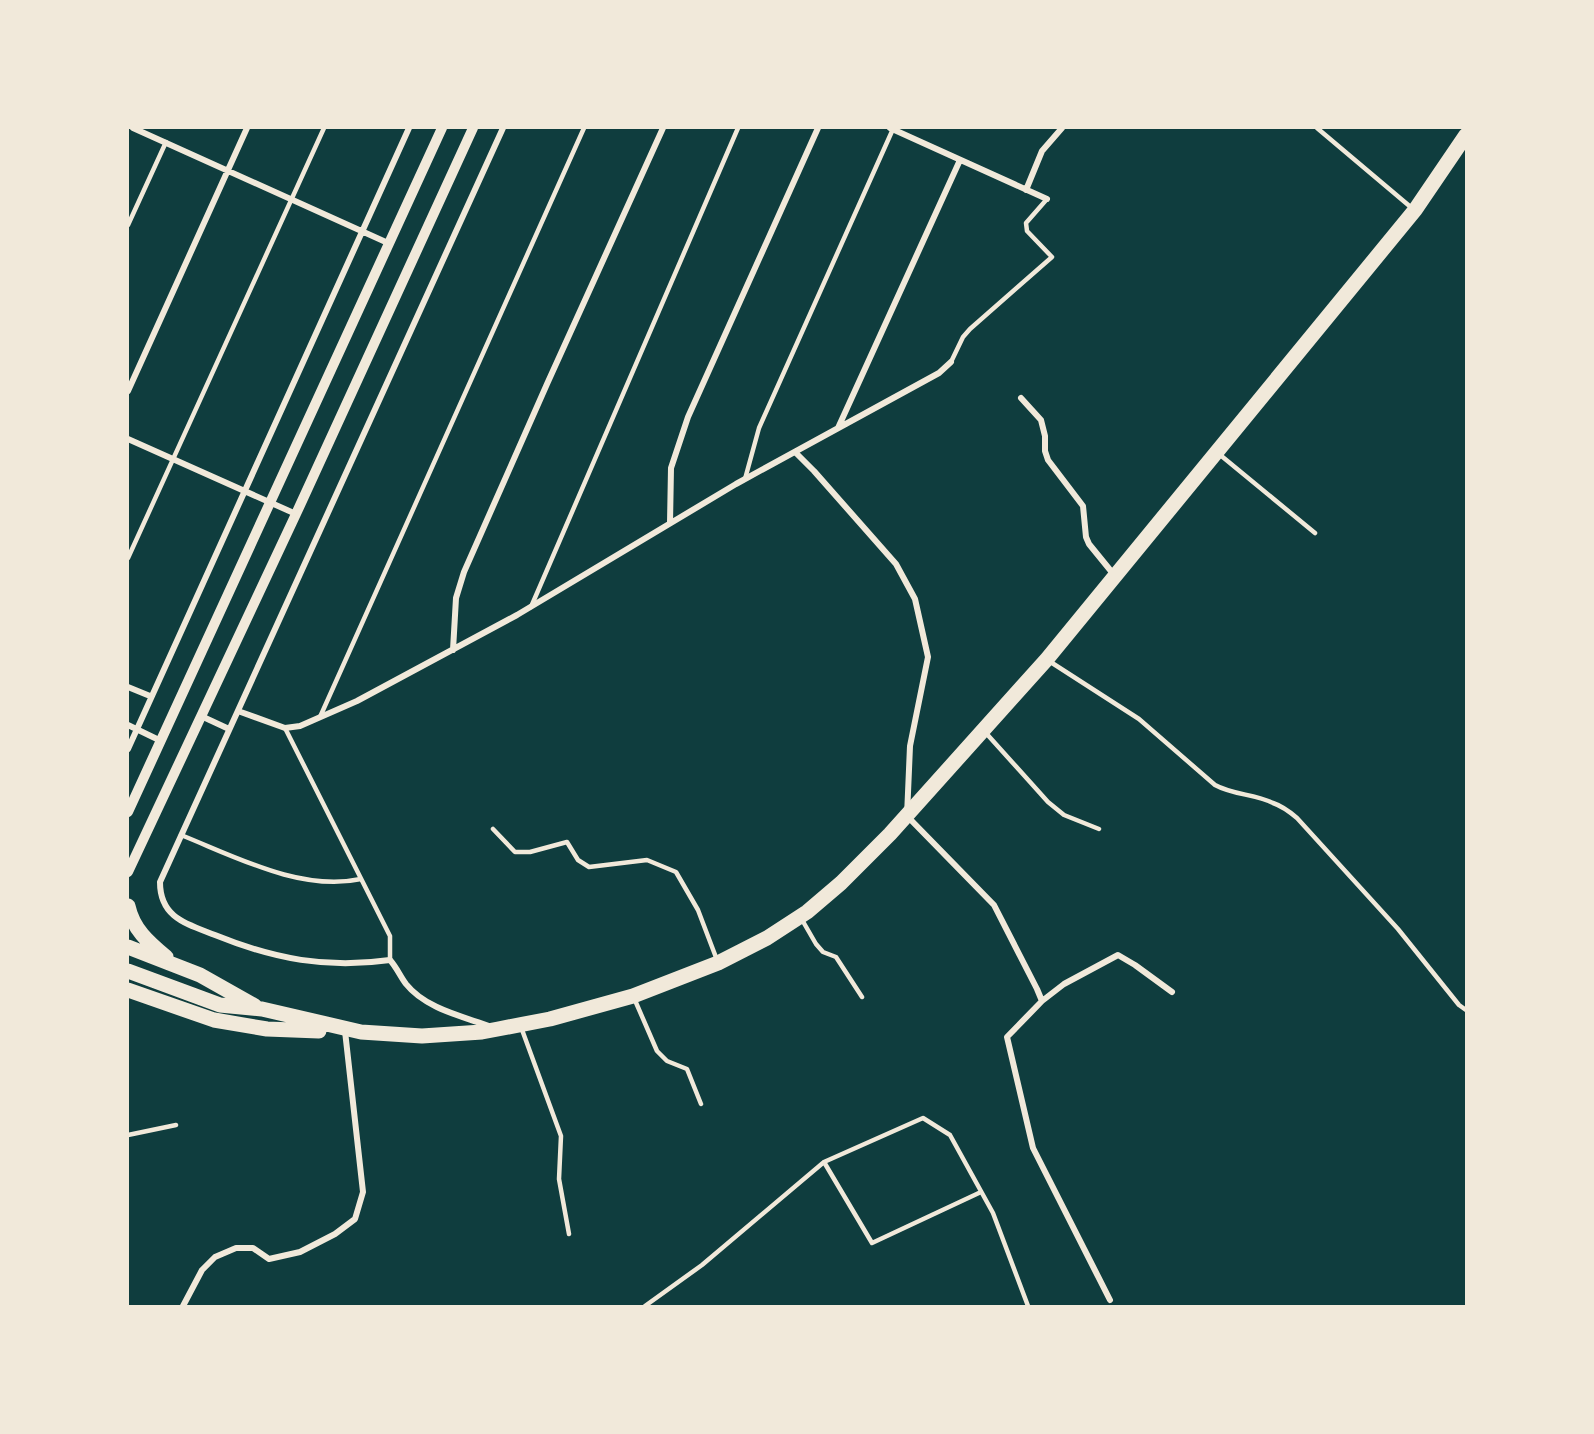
<svg xmlns="http://www.w3.org/2000/svg" width="1594" height="1434" font-family="'Roboto Condensed',sans-serif">
<rect width="100%" height="100%" fill="#0f3d3e"/>
<g fill="none" stroke-linecap="round" stroke-linejoin="round">
<path stroke="#f1e9da" stroke-width="4.5" d="M1317 128 1413 209
M128 225 166 142
M951 362 963 337 970 329 1052 257 1027 231 1026 223 1047 199
M1219 454 1315 533
M745 479 759 428 893 129
M128 558 324 128
M531 607 738 128
M1049 661 1139 719 1215 785C1233 795 1255 794 1273 803 1282 806 1290 812 1297 818L1398 929 1459 1005 1466 1010
M320 717 584 128
M285 728 390 936V960
M985 732 1048 802 1064 815 1099 829
M493 829 515 852H530L567 842 578 860 589 867 647 860 676 872 698 910 717 960
M181 835C236 857 301 892 361 879
M801 918 816 944 823 952 836 957 862 997
M634 998 657 1051 667 1061 687 1069 701 1104
M521 1027 561 1136 559 1179 569 1234
M128 1135 176 1125
M824 1162 872 1243 981 1192
M645 1306 702 1265 824 1162 923 1118 950 1135 993 1213 1028 1306"/>
<path stroke="#f1e9da" stroke-width="6" d="M133 128 388 243
M890 128 1047 199
M1026 190 1042 151 1062 128
M128 391 247 128
M1021 398 1041 420 1045 436V451L1048 460 1083 506 1086 537 1089 544 1115 576
M838 428 960 160
M128 439 296 514
M795 452 814 471 896 564 915 599 928 657 910 746 907 816 994 905 1037 989 1042 1001 1007 1037 1033 1148 1110 1300
M670 523 671 468 688 417 818 128
M453 650 456 598 464 572 547 384 663 128
M128 687 150 696
M238 711 285 728 300 726 357 701 517 615 736 484 939 373 951 362
M201 716 229 729
M128 725 159 740
M128 749 409 128
M1042 1001 1064 984 1118 955 1135 965 1172 992
M489 1026C461 1016 425 1008 406 984 400 976 397 968 390 960 327 969 274 959 215 935 187 924 160 918 160 882L503 128
M183 1306 202 1270 215 1257 236 1248H253L269 1259 300 1252 335 1234 355 1219 363 1192 345 1031"/>
<path stroke="#f1e9da" stroke-width="10" d="M128 812 442 128
M128 872 296 514 473 128"/>
<path stroke="#f1e9da" stroke-width="15" d="M128 906C133 929 148 942 166 957
M128 947 200 975 255 1006
M128 971 220 1005 262 1009 361 1032 422 1036 482 1032 498 1029 550 1019 633 996 718 963 767 938 807 912 841 883 890 834 1047 659 1415 210 1466 135
M128 990 214 1020 267 1029 319 1031"/>
</g>
<rect width="1594" height="1434" fill="none" stroke="#f1e9da" stroke-width="258"/>
</svg>
